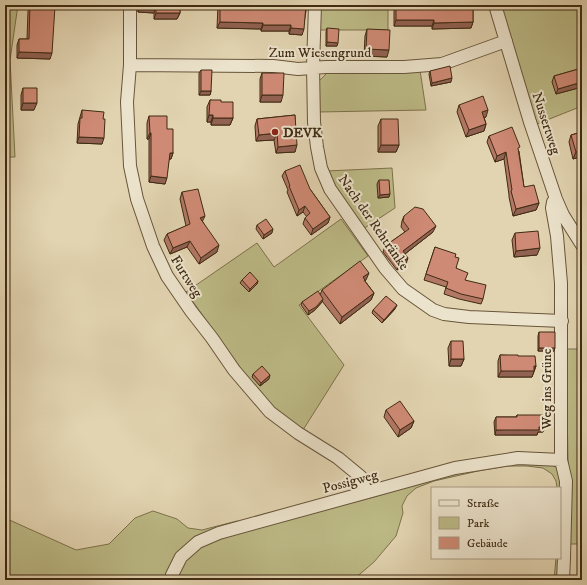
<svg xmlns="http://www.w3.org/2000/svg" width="587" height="585" font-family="'IM FELL DW Pica',serif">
<rect width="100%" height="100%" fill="#e2d4b1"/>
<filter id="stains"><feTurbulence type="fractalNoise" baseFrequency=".005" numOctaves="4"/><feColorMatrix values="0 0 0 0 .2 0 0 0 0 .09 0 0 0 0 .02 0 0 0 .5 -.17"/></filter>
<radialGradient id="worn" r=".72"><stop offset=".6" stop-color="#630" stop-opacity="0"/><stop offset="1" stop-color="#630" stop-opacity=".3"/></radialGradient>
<path fill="#bcba86" stroke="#7e724c" d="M5 5H18L10 60 15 157H5Z
M319 5H388V30H319Z
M500 5H582V106L537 124Z
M420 70 426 110 318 112 319 81 327 73Z
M392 168 395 208 363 229 338 194 326 171Z
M341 219 368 256 299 305 344 365 303 430 267 405 186 292 257 243 274 267Z
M566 349H582V544H569L571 506 568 461Z
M522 462C531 462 554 461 560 471 563 477 562 495 562 502 562 528 561 554 559 580H554L556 558H560V488H557L556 481 552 474 543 468 527 466H507L478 471 434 481 416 488 407 496 402 506 403 513 396 536 374 562 353 580H5V518L76 550 109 544 135 518 153 511 177 519 188 528 202 530 237 521 261 525 374 497 431 479 498 463Z"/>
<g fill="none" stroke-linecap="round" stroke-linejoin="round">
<g stroke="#68553a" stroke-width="14">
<path id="street" d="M130 5V65L127 102 130 166 137 199 153 246 167 276 191 311 212 338 234 370 270 412 298 433 338 458 361 477 366 492
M315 5 313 67 314 122 317 147 321 168 330 189 385 268 403 289 433 310 444 314 469 317 562 321
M495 5 530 122 556 199 563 215 582 245
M130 65 273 66 298 69 326 67H404L442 64 506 41
M556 199 553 202 552 208 557 236 561 283V460L566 481 564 558 563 580
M171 580 172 575 181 557 198 542 219 533 455 468 518 458 561 460"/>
</g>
<use href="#street" stroke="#ece3cc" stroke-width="12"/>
</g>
<path fill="#b27765" stroke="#402b13" d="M30 5 50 59 17 58V45L19 39H27L28 11Z
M137 5H180V13L177 19H154V13L138 12Z
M218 5H307L302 35 289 34V31H261V29L217 28Z
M394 5H473V22L471 28 432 29V26H394Z
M327 28 337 46H326V32Z
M367 29 387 57 364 56 365 36Z
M582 68V87L556 94 552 82 554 76Z
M201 70 211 91 210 95H199V73Z
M430 71 451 82 431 86 429 74Z
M262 73 281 102H260V79Z
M23 88 34 110H21V95Z
M210 100 221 102 233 118 230 125H211V122H207V107Z
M459 105 486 117H484L486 124 484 131 466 137 457 112Z
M82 110 103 119 102 144 77 143 78 124Z
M295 115V152L276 153 274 140 256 141 255 126 257 119Z
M149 116 167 129 173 153 171 159H169L165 184 149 182V139H147V123Z
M381 119 399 145 396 152H378V126Z
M582 132V156L573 159 569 142 571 135Z
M489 136 519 151 524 187 539 203 536 210 513 216 509 197V195L504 159 495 162 487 142Z
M285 171 310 189 330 217 328 223 311 235 303 224 305 218 307 217 303 212 297 216 287 192 288 190 282 176Z
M379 180 389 197 378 198 377 184Z
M182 192 203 222 217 252 199 264 187 247 170 254 164 240 167 234 186 226 180 199Z
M404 216 433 232 405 254 406 264 397 270 383 252 385 246 405 232 401 227 402 221Z
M257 225 272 233 263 239 256 229Z
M515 233 537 255 514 257 512 240Z
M435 247 455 257 456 268 465 280 483 299 481 304 459 299 444 294 446 287 424 280Z
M242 280 258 281 257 284 249 292 240 283Z
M366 280 365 281 374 293 371 300 340 324 322 301V302L315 310 308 315 301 305 302 302 320 295 322 290Z
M395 309 382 323 372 313 373 310Z
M539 332 554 351H538V336Z
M451 341 464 359 461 366H449L448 348Z
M500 355 518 356 536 366 532 377H498V361Z
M253 374 269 379 260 386 252 377Z
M386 410 414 421 411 428 398 437 384 417Z
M517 415 545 427 543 432H538L537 435H495L494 422 496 417H516Z"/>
<path fill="#916152" stroke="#402b13" d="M140 5 156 6 154 13 138 12Z
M156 13H180L177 19H154Z
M396 20H434L432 26H394Z
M220 22 263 23 261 29 217 28Z
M473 22 471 28 432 29 434 23Z
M263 25H291L289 31H261Z
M291 28 304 29 302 35 289 34Z
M327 42 338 43 337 46H326Z
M366 49 389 50 387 57 364 56Z
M19 52 52 53 50 59 17 58Z
M452 78 451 82 431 86 432 83Z
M582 82V87L556 94 558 89Z
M201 91H211L210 95H199Z
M262 95H283L281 102H260Z
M23 103H37L34 110H21Z
M488 110 486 117 479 119 482 112Z
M209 115H213L211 122H207Z
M213 118H233L230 125H211Z
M486 124 484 131 466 137 469 130Z
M150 133H151L149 139H147Z
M277 133 274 140 256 141 259 135Z
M79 137 104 138 102 144 77 143Z
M297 145 295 152 276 153 278 147Z
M381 145H399L396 152H378Z
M582 150V156L573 159 576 152Z
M506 152 504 159 495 162 497 156Z
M170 153H173L171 159H167Z
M151 176 167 178 165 184 149 182Z
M390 194 389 197 378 198 380 195Z
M539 203 536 210 513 216 516 209Z
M305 206 303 212 297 216 299 210Z
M205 216 202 222 200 218Z
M330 217 328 223 311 235 313 229Z
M436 226 433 232 401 257 403 251Z
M273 229 272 233 263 239 264 235Z
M190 241 187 247 170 254 173 248Z
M219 245 217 252 199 264 201 258Z
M540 248 537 255 514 257 516 251Z
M408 258 406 264 397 270 399 264Z
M369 273 366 280 364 281 363 277Z
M258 281 257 284 249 292 250 289Z
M374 293 371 300 340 324 342 317Z
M323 299 322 302 315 310 308 315 309 311Z
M397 305 395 309 382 323 384 320Z
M539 348H555L554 351H538Z
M451 359H464L461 366H449Z
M534 366H536L532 377H498L501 371Z
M270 375 269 379 260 386 261 383Z
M414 421 411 428 398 437 400 430Z
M545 427 543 432H538L537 435H495L496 430Z"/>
<path fill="#cf8a75" stroke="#402b13" d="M30 5 55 6 52 53 19 52V39H29Z
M140 5H180V13H156V6Z
M220 5H306L304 29 291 28V25H263V23L220 22Z
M396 5H473V22L434 23V20H396Z
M327 28 339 29 338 43 327 42Z
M367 29 390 30 389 50 366 49Z
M450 66 452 78 432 83 430 71Z
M582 68V82L558 89 554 76Z
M201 70H212L211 91H201Z
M262 73H284L283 95H262Z
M23 88H37V103H23Z
M483 96 488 110 482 112 486 124 469 130 459 105Z
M210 100H221V102H233V118H213V115H209Z
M82 110 104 112 103 119H105L104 138 79 137 80 118H82Z
M295 115 297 145 278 147 277 133 259 135 257 119Z
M149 116H167V129H173V153H170L167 178 151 176V133H150Z
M381 119H398L399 145H381Z
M512 127 520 147 518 148 524 187 534 185 539 203 516 209 511 191 512 190 506 152 497 156 489 136Z
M582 132V150L576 152 571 135Z
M300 165 310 189 330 217 313 229 305 218 310 213 305 206 299 210 289 186H290L285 171Z
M379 180H389L390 194 380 195Z
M198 189 205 216 200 218 219 245 201 258 190 241 173 248 167 234 190 224 182 192Z
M415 207 423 209 436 226 403 251 408 258 399 264 385 246 409 229 403 221 404 216Z
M266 219 273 229 264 235 257 225Z
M538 231 540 248 516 251 515 233Z
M435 247 456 254 455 257 459 258 456 268 468 273 465 280 486 285 483 299 461 294 446 288 448 282 426 274Z
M360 261 369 273 363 277 365 280H364L374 293 342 317 322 290Z
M250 272 258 281 250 289 242 280Z
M318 291 323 299 316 307 309 311 302 302Z
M386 296 397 305 384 320 373 310Z
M539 332H555V348H539Z
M451 341H463L464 359H451Z
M500 355H518V356H535L536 366H534V371H501Z
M262 366 270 375 261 383 253 374Z
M400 401 414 421 400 430 386 410Z
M517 415H545V427H539V430H496V417H517Z"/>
<circle fill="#8f2418" stroke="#ece3cc" stroke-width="1.5" cx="275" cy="132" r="4"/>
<g text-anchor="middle" stroke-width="4" stroke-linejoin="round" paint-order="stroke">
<g font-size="14" fill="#402b13" stroke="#ece3cc">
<text x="320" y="57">Zum Wiesengrund</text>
<text transform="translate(547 123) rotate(72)" y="5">Nussertweg</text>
<text transform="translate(374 222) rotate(55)" y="5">Nach der Rehtränke</text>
<text transform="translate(187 276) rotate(58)" y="5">Furtweg</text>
<text transform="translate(546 389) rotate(-90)" y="5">Weg ins Grüne</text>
<text transform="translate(350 481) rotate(-15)" y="5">Possigweg</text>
</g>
<g font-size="14" font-weight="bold" fill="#402b13" stroke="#ece3cc" text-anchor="start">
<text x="283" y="137">DEVK</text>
</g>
</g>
<rect width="587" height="585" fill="none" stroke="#e2d4b1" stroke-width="20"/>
<rect x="6" y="6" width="575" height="573" fill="none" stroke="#402b13" stroke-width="2"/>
<rect x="10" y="10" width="567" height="565" fill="none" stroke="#402b13"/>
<rect x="431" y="487" width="130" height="72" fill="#ece3cc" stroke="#a79982"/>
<rect x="439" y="500" width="20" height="6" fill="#ece3cc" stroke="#a79982"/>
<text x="467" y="507" font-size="12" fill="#402b13">Straße</text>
<rect x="439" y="517" width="20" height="12" fill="#bcba86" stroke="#a79982"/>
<text x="467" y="527" font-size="12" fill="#402b13">Park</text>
<rect x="439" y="537" width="20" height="12" fill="#cf8a75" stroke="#a79982"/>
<text x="467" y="547" font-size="12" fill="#402b13">Gebäude</text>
<rect width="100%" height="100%" filter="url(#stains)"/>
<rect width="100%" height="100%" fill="url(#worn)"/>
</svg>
